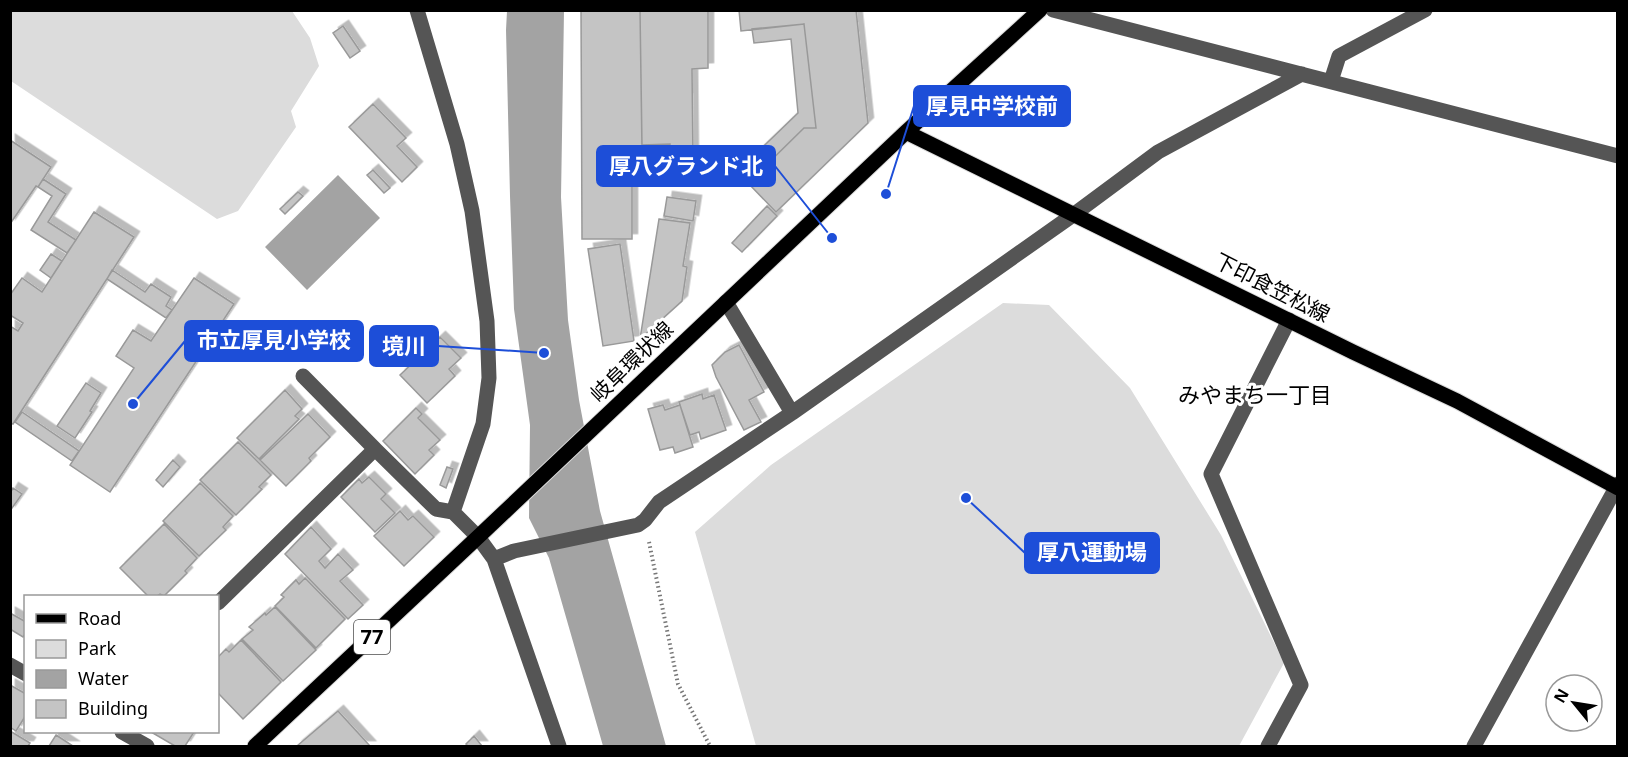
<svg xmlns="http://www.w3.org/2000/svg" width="1628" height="757" font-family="'Noto Sans','Noto Sans JP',sans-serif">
<defs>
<filter id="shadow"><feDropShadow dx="5.5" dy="-5.5" stdDeviation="0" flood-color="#0004"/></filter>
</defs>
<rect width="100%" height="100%" fill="#fff"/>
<path fill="#dcdcdc" d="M10 11H292L310 38 319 66 291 111 296 127 238 211 217 219 11 81Z
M1003 303 1049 305 1130 388 1221 535 1284 663 1239 746H756L695 532 771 465Z"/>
<path fill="#a3a3a3" d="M507 11H564L561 197 568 320 579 400 600 511 666 746H603L549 558 529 518 530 425 514 309 510 196 506 30Z
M338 175 380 218 307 290 265 247Z"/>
<path fill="#c4c4c4" stroke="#999" stroke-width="1.5" filter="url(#shadow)" d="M581 10H640L642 151H632V239H582Z
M640 10H708V68L692 69 693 160H670V144L642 145Z
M739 10H856L868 123 776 212 748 183 804 128H816L804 24 741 31Z
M804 24 816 128H804L748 183 738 171 798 113 791 39 754 43 752 29Z
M343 26 360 51 350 58 333 33Z
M373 104 406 138 397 146 417 167 402 182 349 127Z
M10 140 51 167 38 187 36 186 10 224Z
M670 144V160H661V145Z
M373 170 390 188 384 193 367 175Z
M43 179 66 194 48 222 76 240 67 253 31 230 52 196 38 187Z
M298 192 303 196 285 214 280 209Z
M667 197 696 201 693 221 664 216Z
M767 206 777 216 742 252 732 243Z
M94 212 134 237 13 424 10 423V326L18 331 23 323 10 315V295L22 278 42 292Z
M659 219 690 223 683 266 687 267 682 301 640 339Z
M620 244 634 341 603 346 588 249Z
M51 254 62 261 51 278 40 270Z
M112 270 145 292 151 284 171 297 166 306 172 310 166 318 107 279Z
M194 278 234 304 110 492 70 465 134 368 116 356 133 330 151 341Z
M440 337 461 358 449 369 455 376 427 403 400 375Z
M739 345 764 392 749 400 761 422 744 430 716 377 712 365 725 352Z
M86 383 101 393 90 411 92 412 75 438 57 426Z
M285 390 302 409 295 416 299 419 259 459 237 438Z
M702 394 703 399 714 395 726 430 701 439 699 432 690 435 679 402Z
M663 405 665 410 680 405 693 447 675 453 673 447 660 450 648 409Z
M416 408 422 414 418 418 440 440 429 450 434 455 415 474 383 441Z
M22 412 79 451 72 461 15 422Z
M308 414 330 437 309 458 311 461 286 486 260 460Z
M238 442 271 475 259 487 262 489 236 515 200 480Z
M173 460 180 467 163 487 156 480Z
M447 467 453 469 446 488 440 485Z
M369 477 386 494 381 499 395 513 375 532 341 497 359 479 362 483Z
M200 483 233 516 223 527 226 530 199 556 163 521Z
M13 488 22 494 10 511V493Z
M400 511 408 520 413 516 434 537 404 566 374 536Z
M164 524 197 558 185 571 187 573 164 596 160 594 157 596H148L120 568Z
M311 527 331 549 319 561 325 568 338 554 353 570 340 581 363 605 348 619 285 554Z
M305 578 345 619 316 648 275 606 284 597 281 595 296 580 299 584Z
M275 607 316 650 283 681 242 639 253 630 249 627 265 613 266 615Z
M10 613 26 622V633L23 637 10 629Z
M241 640 281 682 243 719 218 693V657L226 649 229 652Z
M10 685 26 694V715L16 731 10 727Z
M338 711 370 746H297Z
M10 731 30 743 28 746H10Z
M151 732H194L185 746H175Z
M56 735 73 746H49Z
M474 736 482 746H468L466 744Z"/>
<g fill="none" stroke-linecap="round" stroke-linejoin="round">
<g stroke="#dbdbdb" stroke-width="17">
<path id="major" d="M906 132 1353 352 1457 401 1618 488
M255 746 478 537 906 132 1040 10"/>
</g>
<path stroke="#777" stroke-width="4" stroke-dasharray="1.5 3" stroke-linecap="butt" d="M649 542 678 684 710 746"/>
<path stroke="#555" stroke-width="15" d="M417 10 457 144 472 211 487 321 489 378 483 424 453 512
M1053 10 1618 156
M1331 81 1339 56 1425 10
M726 302 792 413
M303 376 375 449
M494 559 514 551 638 525 645 520 659 502 792 413 1073 215 1158 152 1302 74
M218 603 375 449 436 509 453 512 478 537 494 559 559 746
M10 665 26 674
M122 732 147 746
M1268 746 1301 685 1211 474 1289 320
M1474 746 1618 484"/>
<use href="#major" stroke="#000" stroke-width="15"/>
</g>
<g text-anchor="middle" stroke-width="6" stroke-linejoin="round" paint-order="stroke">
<rect fill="#fff" stroke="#4c4c4c" stroke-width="1.5" x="354" y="620" width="36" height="34" rx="4.5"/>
<g font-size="20" font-weight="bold" fill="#000">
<text x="372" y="644">77</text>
</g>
<g font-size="21" fill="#000" stroke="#fff">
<text transform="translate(1272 288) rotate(27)" y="7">下印食笠松線</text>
<text transform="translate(632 362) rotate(-44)" y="7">岐阜環状線</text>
</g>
<g font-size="22" fill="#000" stroke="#fff">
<text x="1255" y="403">みやまち一丁目</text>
</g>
</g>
<path fill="none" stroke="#1d4ed8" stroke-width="2" d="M886 194L914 106M832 238L775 166M133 404L185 341M544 353L438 346M966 498L1025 553"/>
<g fill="#1d4ed8" stroke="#fff" stroke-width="2">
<circle cx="886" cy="194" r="6"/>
<circle cx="832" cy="238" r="6"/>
<circle cx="133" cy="404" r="6"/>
<circle cx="544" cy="353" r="6"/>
<circle cx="966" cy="498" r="6"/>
</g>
<g fill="#1d4ed8" stroke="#1d4ed8" stroke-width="2">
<rect x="914" y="86" width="156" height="40" rx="6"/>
<rect x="597" y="146" width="178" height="40" rx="6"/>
<rect x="185" y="321" width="178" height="40" rx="6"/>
<rect x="370" y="326" width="68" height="40" rx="6"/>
<rect x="1025" y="533" width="134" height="40" rx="6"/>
</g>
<g font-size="22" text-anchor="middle" font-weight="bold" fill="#fff">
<text x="992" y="114">厚見中学校前</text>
<text x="686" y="174">厚八グランド北</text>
<text x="274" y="348">市立厚見小学校</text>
<text x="404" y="354">境川</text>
<text x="1092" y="560">厚八運動場</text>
</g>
<rect width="1628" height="757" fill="none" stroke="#000000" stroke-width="24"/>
<rect x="24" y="595" width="195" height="138" fill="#ffffff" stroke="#999999" stroke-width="1.5"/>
<rect x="36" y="614" width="30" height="9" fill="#000000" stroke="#999999" stroke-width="1.5"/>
<text x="78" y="625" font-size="18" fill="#000000">Road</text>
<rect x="36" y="640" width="30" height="18" fill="#dcdcdc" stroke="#999999" stroke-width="1.5"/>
<text x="78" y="655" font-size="18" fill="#000000">Park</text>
<rect x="36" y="670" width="30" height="18" fill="#a3a3a3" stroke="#999999" stroke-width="1.5"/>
<text x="78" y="685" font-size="18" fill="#000000">Water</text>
<rect x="36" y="700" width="30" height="18" fill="#c4c4c4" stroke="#999999" stroke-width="1.5"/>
<text x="78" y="715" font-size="18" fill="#000000">Building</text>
<g transform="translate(1574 703) rotate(300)"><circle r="28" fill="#ffffff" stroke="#999999" stroke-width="1.5"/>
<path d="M0-4.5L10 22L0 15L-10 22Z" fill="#000000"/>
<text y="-9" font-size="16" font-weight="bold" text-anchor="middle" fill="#000000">N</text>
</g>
</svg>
